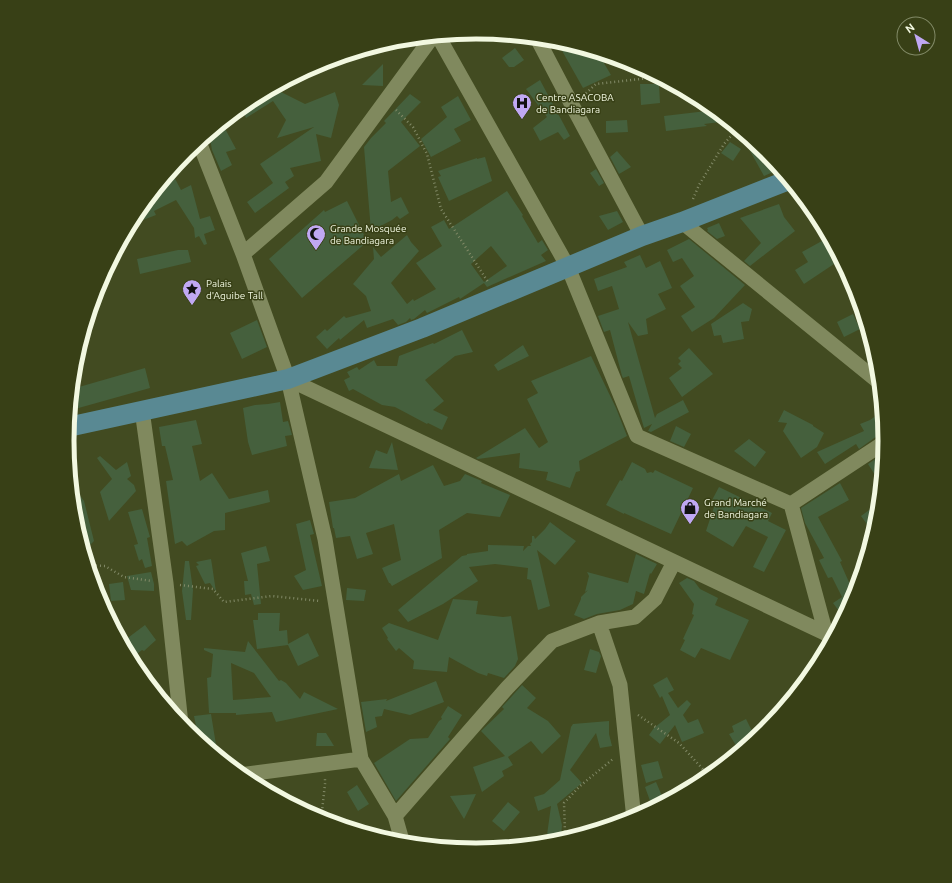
<svg xmlns="http://www.w3.org/2000/svg" width="952" height="883" font-family="Ubuntu,sans-serif">
<rect width="100%" height="100%" fill="#424b21"/>
<path fill="#45603d" fill-rule="evenodd" d="M556 40 598 53 611 75 583 88Z
M515 48 524 60 514 67H509L502 58Z
M383 64V86L362 85Z
M540 80 570 136 564 140 558 132 540 141 533 128 547 117 526 89Z
M640 84H659L660 103 641 105Z
M273 88 305 104 335 92 339 105 331 138 316 134 321 161 290 168 294 176 285 182 289 188 255 213 247 202 273 183 260 164 314 127 277 138 286 120 273 101 246 118 241 107 249 101Z
M410 94 421 102 401 122 420 146 388 171 391 202 401 197 409 213 400 219 397 216 392 220 371 231 364 147 371 138 386 123 384 121Z
M458 96 471 120 454 129 461 141 431 157 421 139 447 117 441 107Z
M715 110 728 121 704 124 707 126 666 131 664 116Z
M627 120 628 132 606 133V121Z
M222 123 236 149 226 152 232 165 221 171 212 150 209 133Z
M739 131 766 152 780 169 764 176Z
M730 142 741 149 733 161 721 153Z
M617 151 631 167 619 174 610 157Z
M485 157 492 181 449 201 438 177 441 176 438 171 477 158V159Z
M596 169 604 183 599 186 590 173Z
M171 171 181 190 191 185 200 219 210 216 215 230 204 234 207 244 204 245 199 236 195 238 194 228 176 200 154 211 156 215 130 225 136 214Z
M507 191 523 215 522 216 538 243 542 240 548 250 541 255 546 261 487 287 484 283 460 299 459 297 427 313 425 310 414 319 411 320 410 318 406 322 398 325 393 319 367 328 364 320 340 340 339 338 327 349 316 337 325 329 327 331 344 316 346 318 371 311 366 296 353 284 374 259 373 247 381 257 407 235 411 242 419 251 391 283 407 304 413 299 414 301 436 289 416 263 442 246 431 227 444 220 449 229ZM491 246 507 266 484 282 471 264Z
M347 201 364 235H363L368 241 302 298 269 259 324 210 325 212Z
M779 204 784 217 795 231 750 266 744 261 761 243 740 218Z
M617 211 623 222 608 230 599 216Z
M719 223 725 236 717 239 707 231 708 230 707 228Z
M829 237 837 252 830 257 834 264 804 284 795 270 808 262 802 252Z
M689 239 745 285 714 318 692 332 681 316 695 307 680 286 694 276 682 258 673 262 667 250Z
M178 250H188L191 262 140 274 137 259Z
M640 255 646 268 660 261 672 288 658 294 666 309 646 319 648 334 638 336 628 322 655 418 657 414 683 400 689 412 651 432 648 431 652 424 644 428 629 376 623 378 622 376 610 330 604 332 598 316 619 309 612 286 598 291 594 279 627 267 624 262Z
M743 303 752 309 749 321 741 322 744 339 723 343 721 335 714 336 711 324Z
M853 314 860 329 844 337 837 322Z
M257 320 267 347 242 359 230 333Z
M462 330 473 352 455 356 425 380 444 401 433 410 448 417 442 430 428 423 427 424 395 407 382 405 353 389 349 391 344 380 350 377 347 372 357 367 359 370 374 360 377 366H397L399 356 433 343 434 344Z
M523 345 529 356 498 371 494 365Z
M689 348 713 374 682 397 669 378 682 368 678 364 681 361 678 358Z
M591 356 616 408 627 436 579 461 580 471 576 472 570 488 546 480 548 472 519 468 520 453 478 459 476 458 525 428 539 448 548 442 527 399 538 393 531 381Z
M145 368 150 388 75 409 71 394 72 389Z
M280 402 283 422 288 421 292 435 285 436 287 446 252 455 248 442 243 408 255 405 268 404Z
M784 410 813 425V426L824 433 817 447 801 458 783 431 787 423 778 422Z
M883 411 884 431 859 449 856 444 825 464 817 452 864 431 860 424 870 420Z
M196 420 202 444 192 446 200 481 212 473 229 499 268 490 270 502 225 513V530L214 531 187 546 182 541 175 544 166 481 173 480 165 446H162L159 427Z
M676 426 691 434 684 447 670 441Z
M749 439 766 452 755 467 734 451Z
M392 442 398 470 369 468 376 450 387 454Z
M884 453 883 469 875 475 868 464Z
M100 456 116 470 127 462 131 476 127 479 134 485 136 491 109 521 100 492 112 479 97 458Z
M632 462 645 469 647 473 651 472 653 473 655 470 693 488 671 534 624 513V514L606 505 620 480 622 481Z
M433 465 444 486 460 481 465 474 482 481 481 483 510 495 500 517 467 513 439 530 442 558 392 586 390 583H389L382 568 401 560 394 524 366 533 373 554 357 559 350 536 336 538 334 528H333L329 502 355 498 399 474 401 481Z
M71 483 84 501 94 541 91 544 83 549 74 521Z
M840 483 849 500 818 517 842 561 840 562 852 589 858 584 854 598 844 618 833 603 842 597 832 577 828 578 819 560 824 558 805 523 801 508Z
M719 487 772 513 768 521 786 530 764 572 753 567 768 537 746 526 733 547 706 531 715 504 711 502Z
M880 502 878 522 874 534 861 516Z
M142 509 150 537 147 538 152 566 145 568 142 559 139 561 134 545 138 544 128 512Z
M310 520 314 534 310 535 322 586 303 590 294 576 306 570 296 524Z
M550 522 566 534 576 541 555 565 537 550 550 606 538 610 531 580 527 579 528 568 495 564 469 567 478 581 443 604 408 622 398 610 462 556 467 555V554L488 551V545L524 546 523 551 528 546H531L530 544 532 542V536H534L535 539 545 529Z
M266 546 270 561 257 564 261 604 254 605 251 594 245 595 244 581H248L241 553Z
M636 554 657 564 651 574 650 573 644 594 636 591 633 604 620 610 597 614 584 619 574 615 581 599V597L588 590 585 592 589 576 587 572 628 583Z
M211 559 212 565 216 592 210 583 205 584 196 566 199 565 196 562Z
M185 561H189L193 590 191 620H186L182 591Z
M151 572 154 584V591L131 590 127 576Z
M687 578 694 581 700 589 718 598 715 605 749 620 730 660 701 648 695 658 680 650 685 640 683 639 694 615 692 614 694 604 679 583Z
M123 582 125 600 111 601 109 584Z
M347 588 366 590 364 601 346 600Z
M453 599 478 601 476 614 503 617 511 616 518 659 515 666 504 678 488 673 487 676 478 673 449 657 447 672 413 669 414 661 399 648 396 651 387 639 388 638 382 628 389 623 438 640Z
M258 613H280L279 631 287 630 288 644 308 633 319 656 298 666 288 645 257 649 253 620H258Z
M145 625 156 640 144 651 142 650 130 659 121 643Z
M248 641 279 681 281 680 286 683 300 699 304 692 338 709 276 722 272 712 236 715V713H209L207 678 211 677 213 654 204 650V648L245 652ZM231 663 254 673 271 697 233 700Z
M590 649 599 652 601 656 596 673 584 670Z
M667 677 674 690 668 693 678 708 687 700 691 704 683 715 688 723 698 719 704 733 682 742 675 725 660 744 649 735 654 728 670 715 662 696 660 698 653 685Z
M436 681 444 702 410 715 384 709 382 716 375 717 377 727 366 732 361 702 387 699 386 701Z
M522 685 536 698 527 708 548 721 561 736 542 754 531 741 508 757 513 765 502 771 504 776 482 792 473 767 505 756 481 731 504 709 502 707Z
M448 706 462 715 448 737 450 739 396 801 374 763 410 739 428 738 439 721 442 719 441 717Z
M211 714 218 757 188 732 197 731 194 716Z
M746 719 756 739 740 752 729 734 734 732 732 726Z
M609 721V734L612 746 600 748 596 733 570 770 582 783 557 804 562 825 561 836 547 835 551 806 538 811 534 797 544 794 560 780 571 727 573 724Z
M317 733H326L334 746H316Z
M658 761 663 778 646 783 641 765Z
M656 782 665 803 653 809 645 787Z
M357 785 369 804 358 811 347 792Z
M476 794 470 807 464 819 450 796Z
M508 802 520 812 504 831 492 821Z"/>
<g fill="none" stroke-linecap="round" stroke-linejoin="round">
<path stroke="#828a67" stroke-width="2.5" stroke-dasharray="1 3" stroke-linecap="butt" d="M583 96 596 84 658 77
M396 110 413 127 427 154 441 209 488 282
M693 199 699 185 724 144 737 129
M88 565 105 566 124 577 152 581
M180 585 213 589 224 602 272 596 320 601
M638 715 679 743 710 777
M321 820 325 784V777
M560 842 565 832 564 803 580 786 613 759"/>
<path stroke="#80895e" stroke-width="15" d="M438 36 568 267 637 436 791 504 826 634
M537 38 572 105 642 236
M199 142 243 254 288 379 325 539 361 759 395 816 403 844
M682 222 880 383
M243 254 326 182 433 36
M288 379 831 636
M142 410 166 583 181 724
M791 504 885 442
M599 623 620 685 634 819
M240 775 361 759
M395 816 507 688 552 641 599 623 635 617 655 599 674 562"/>
<path stroke="#598993" stroke-width="20" d="M68 427 288 379 422 328 642 236 682 222 789 180"/>
</g>
<defs>
<g id="hospital-pin" transform="scale(1)"><path d="M0 17L-7.5 6A9.5 9.5 0 1 1 7.5 6Z" fill="#c0a8f3" stroke="#384016"/><path d="M-5-5h3v3.5h4V-5h3V5h-3V1.5h-4V5h-3Z" fill="#111"/></g>
<g id="mosque-pin" transform="scale(1)"><path d="M0 17L-7.5 6A9.5 9.5 0 1 1 7.5 6Z" fill="#c0a8f3" stroke="#384016"/><path d="M3.5-4.9A6 6 0 1 0 3.5 4.9A5 5 0 1 1 3.5-4.9Z" fill="#111"/></g>
<g id="sight-pin" transform="scale(1)"><path d="M0 17L-7.5 6A9.5 9.5 0 1 1 7.5 6Z" fill="#c0a8f3" stroke="#384016"/><path d="M0-6L1.8-2.2L6-1.7L2.9 1.2L3.7 5.4L0 3.3L-3.7 5.4L-2.9 1.2L-6-1.7L-1.8-2.2Z" fill="#111"/></g>
<g id="shop-pin" transform="scale(1)"><path d="M0 17L-7.5 6A9.5 9.5 0 1 1 7.5 6Z" fill="#c0a8f3" stroke="#384016"/><path d="M-5-2.5h2.3a2.7 3.5 0 0 1 5.4 0H5L5.5 6h-11ZM-1.5-2.5h3a1.5 2.3 0 0 0-3 0Z" fill="#111"/></g>
</defs>
<g fill-rule="evenodd">
<use href="#hospital-pin" x="522" y="103"/>
<use href="#mosque-pin" x="316" y="234"/>
<use href="#sight-pin" x="192" y="289"/>
<use href="#shop-pin" x="690" y="508"/>
</g>
<g text-anchor="middle" stroke-width="3" stroke-linejoin="round" paint-order="stroke">
<g font-size="10" fill="#f2f8e1" stroke="#384016" text-anchor="start">
<text x="536" y="101">Centre ASACOBA<tspan x="536" dy="12">de Bandiagara</tspan></text>
<text x="330" y="232">Grande Mosquée<tspan x="330" dy="12">de Bandiagara</tspan></text>
<text x="206" y="287">Palais<tspan x="206" dy="12">d'Aguibe Tall</tspan></text>
<text x="704" y="506">Grand Marché<tspan x="704" dy="12">de Bandiagara</tspan></text>
</g>
</g>
<path d="M0 0H952V883H0ZM74 441a402 402 0 1 1 804 0a402 402 0 1 1-804 0Z" fill="#384016" fill-rule="evenodd"/>
<path fill="none" stroke="#f2f8e1" stroke-width="5" d="M74 441a402 402 0 1 1 804 0a402 402 0 1 1-804 0Z"/>
<g transform="translate(916 36) rotate(323)"><circle r="19" fill="#384016" stroke="#828a67"/>
<path d="M0-3L7 15L0 10L-7 15Z" fill="#c0a8f3"/>
<text y="-6" font-size="11" font-weight="bold" text-anchor="middle" fill="#f2f8e1">N</text>
</g>
</svg>
